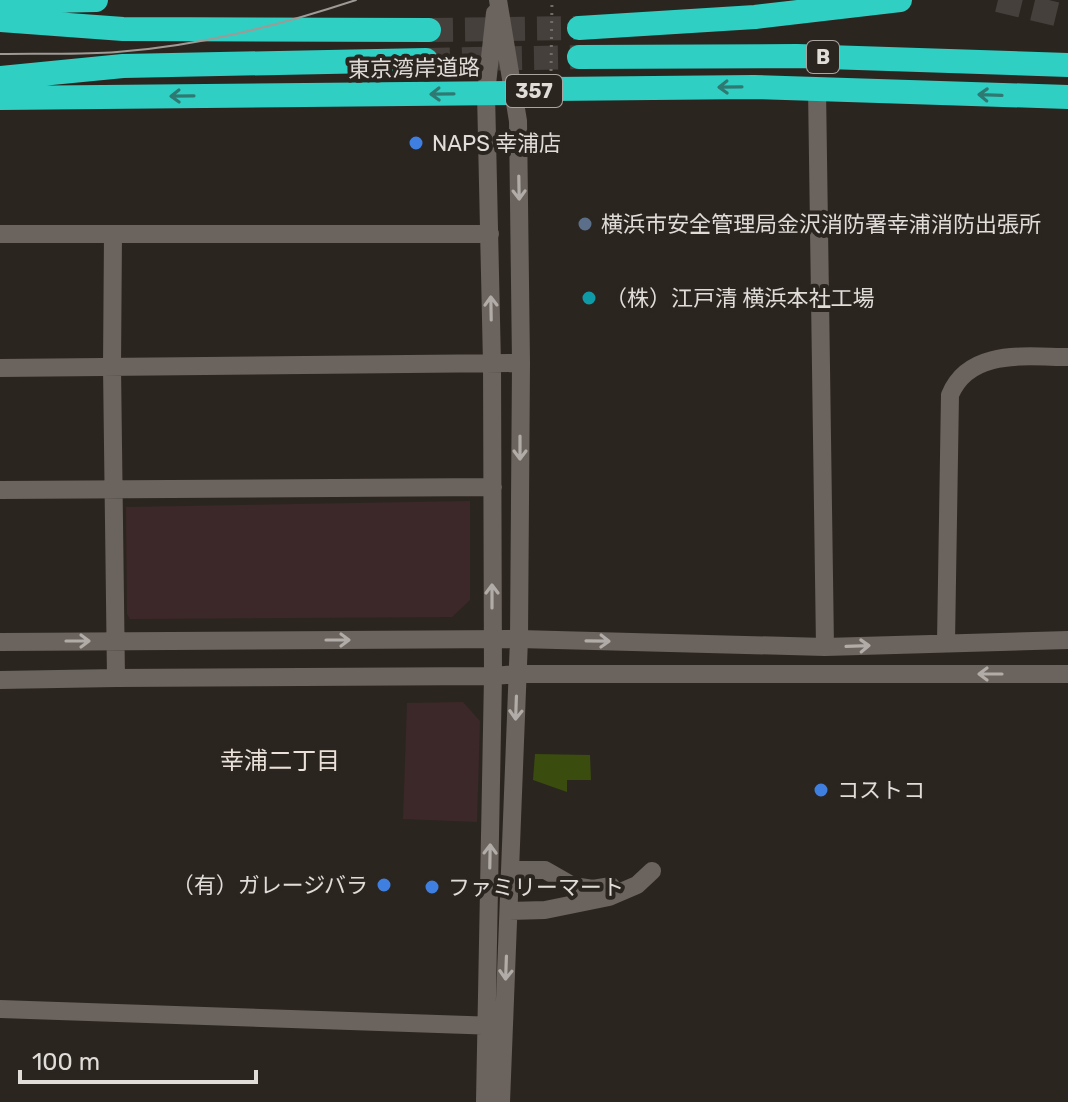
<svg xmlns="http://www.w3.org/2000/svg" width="1068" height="1102" font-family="Rubik,'Noto Sans JP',sans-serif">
<rect width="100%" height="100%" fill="#2b2520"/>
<path fill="#3c2828" d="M470 501V600L452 617 130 619 127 614 126 507Z
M463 702 480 721 477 822 403 819 407 703Z"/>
<path fill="#3a4d0e" d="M535 754 590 755 591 780H567V792L533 780Z"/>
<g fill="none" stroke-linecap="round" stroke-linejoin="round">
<path stroke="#46403c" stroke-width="24" stroke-dasharray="24 12" stroke-linecap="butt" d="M998 0 1068 17
M429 30 579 28
M426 60 579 57"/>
<path stroke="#716c67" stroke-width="3" stroke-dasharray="2 6" stroke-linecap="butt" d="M551 71 552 0"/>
<path stroke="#6b635d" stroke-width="18" d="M498 0 518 121 521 363 519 639 501 1102
M817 88 825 647
M0 234H490
M113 234 112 367 116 678
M0 368 521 363
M0 490 493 487
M0 642 519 639 825 647 1068 640
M946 642 950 395C969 348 1027 357 1068 357
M0 680 116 678 493 676 518 674H1068
M510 870H545L573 886 593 889 611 886
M509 911 545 910 609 897 637 885 652 871
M0 1009 497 1026
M485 1102 493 676 492 364 486 93 495 13"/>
<path stroke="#30cfc3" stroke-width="24" d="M0 2 96 0
M0 20 123 29 429 30
M579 28 755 17 900 0
M579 57 797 56 1068 65
M0 78 123 66 426 60
M0 98 514 93 552 89 754 87 1068 97"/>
<path stroke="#9e9a95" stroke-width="2" d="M0 54C39 53 78 55 117 52 199 46 277 26 356 0"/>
</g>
<defs><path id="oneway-shaft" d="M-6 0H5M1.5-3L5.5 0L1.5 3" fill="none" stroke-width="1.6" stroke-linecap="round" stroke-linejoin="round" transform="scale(2)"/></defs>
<g stroke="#2e7a72">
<use href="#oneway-shaft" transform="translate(730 87) rotate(179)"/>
<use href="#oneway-shaft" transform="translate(442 94) rotate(179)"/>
<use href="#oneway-shaft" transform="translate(990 95) rotate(-178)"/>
<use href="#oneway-shaft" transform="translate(182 96) rotate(179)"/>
</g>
<g stroke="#b1aca7">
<use href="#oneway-shaft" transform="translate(519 188) rotate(89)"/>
<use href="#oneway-shaft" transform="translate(491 308) rotate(-91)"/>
<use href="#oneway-shaft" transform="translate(520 448) rotate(90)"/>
<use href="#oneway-shaft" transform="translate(492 596) rotate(-90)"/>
<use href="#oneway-shaft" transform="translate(338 640)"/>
<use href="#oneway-shaft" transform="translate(78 641)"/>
<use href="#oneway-shaft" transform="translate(598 641) rotate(1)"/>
<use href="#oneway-shaft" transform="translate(858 646) rotate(-2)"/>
<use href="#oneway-shaft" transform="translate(990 674) rotate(-180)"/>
<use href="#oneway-shaft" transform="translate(516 708) rotate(92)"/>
<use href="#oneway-shaft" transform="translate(490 856) rotate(-89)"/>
<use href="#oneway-shaft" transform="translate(506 968) rotate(92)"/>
</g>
<g fill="#3f7fe0" stroke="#2b2520" stroke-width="3">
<circle cx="416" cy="143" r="8"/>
<circle cx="821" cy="790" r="8"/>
<circle cx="384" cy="885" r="8"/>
<circle cx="432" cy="887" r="8"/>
</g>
<circle fill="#5c6f8a" stroke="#2b2520" stroke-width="3" cx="585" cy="224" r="8"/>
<circle fill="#0f9aa8" stroke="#2b2520" stroke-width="3" cx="589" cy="298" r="8"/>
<g text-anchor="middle" stroke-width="8" stroke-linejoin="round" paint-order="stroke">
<g fill="#2b2520" stroke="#aaa5a1" stroke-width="2">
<rect x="807" y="41" width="32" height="32" rx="6"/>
<rect x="506" y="75" width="56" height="32" rx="6"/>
</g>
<g font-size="20" font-weight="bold" fill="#e0dcd8">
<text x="823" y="64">B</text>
<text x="534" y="98">357</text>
</g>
<g font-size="22" fill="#e0dcd8" stroke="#2b2520">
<text transform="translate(414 68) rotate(-1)" y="8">東京湾岸道路</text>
</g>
<g font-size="22" fill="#e0dcd8" stroke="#2b2520" text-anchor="start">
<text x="432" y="151">NAPS 幸浦店</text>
<text x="601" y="232">横浜市安全管理局金沢消防署幸浦消防出張所</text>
<text x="605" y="306">（株）江戸清 横浜本社工場</text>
<text x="837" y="798">コストコ</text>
<text x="368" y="893" text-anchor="end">（有）ガレージバラ</text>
<text x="448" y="895">ファミリーマート</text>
</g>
<g font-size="24" fill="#e8e0d9" stroke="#2b2520">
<text x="280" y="769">幸浦二丁目</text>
</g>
</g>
<path d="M20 1070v12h236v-12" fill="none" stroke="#e0dcd8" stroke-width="4"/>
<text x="32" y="1070" font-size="24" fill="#e0dcd8" stroke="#2b2520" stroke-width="6" paint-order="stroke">100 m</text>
</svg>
